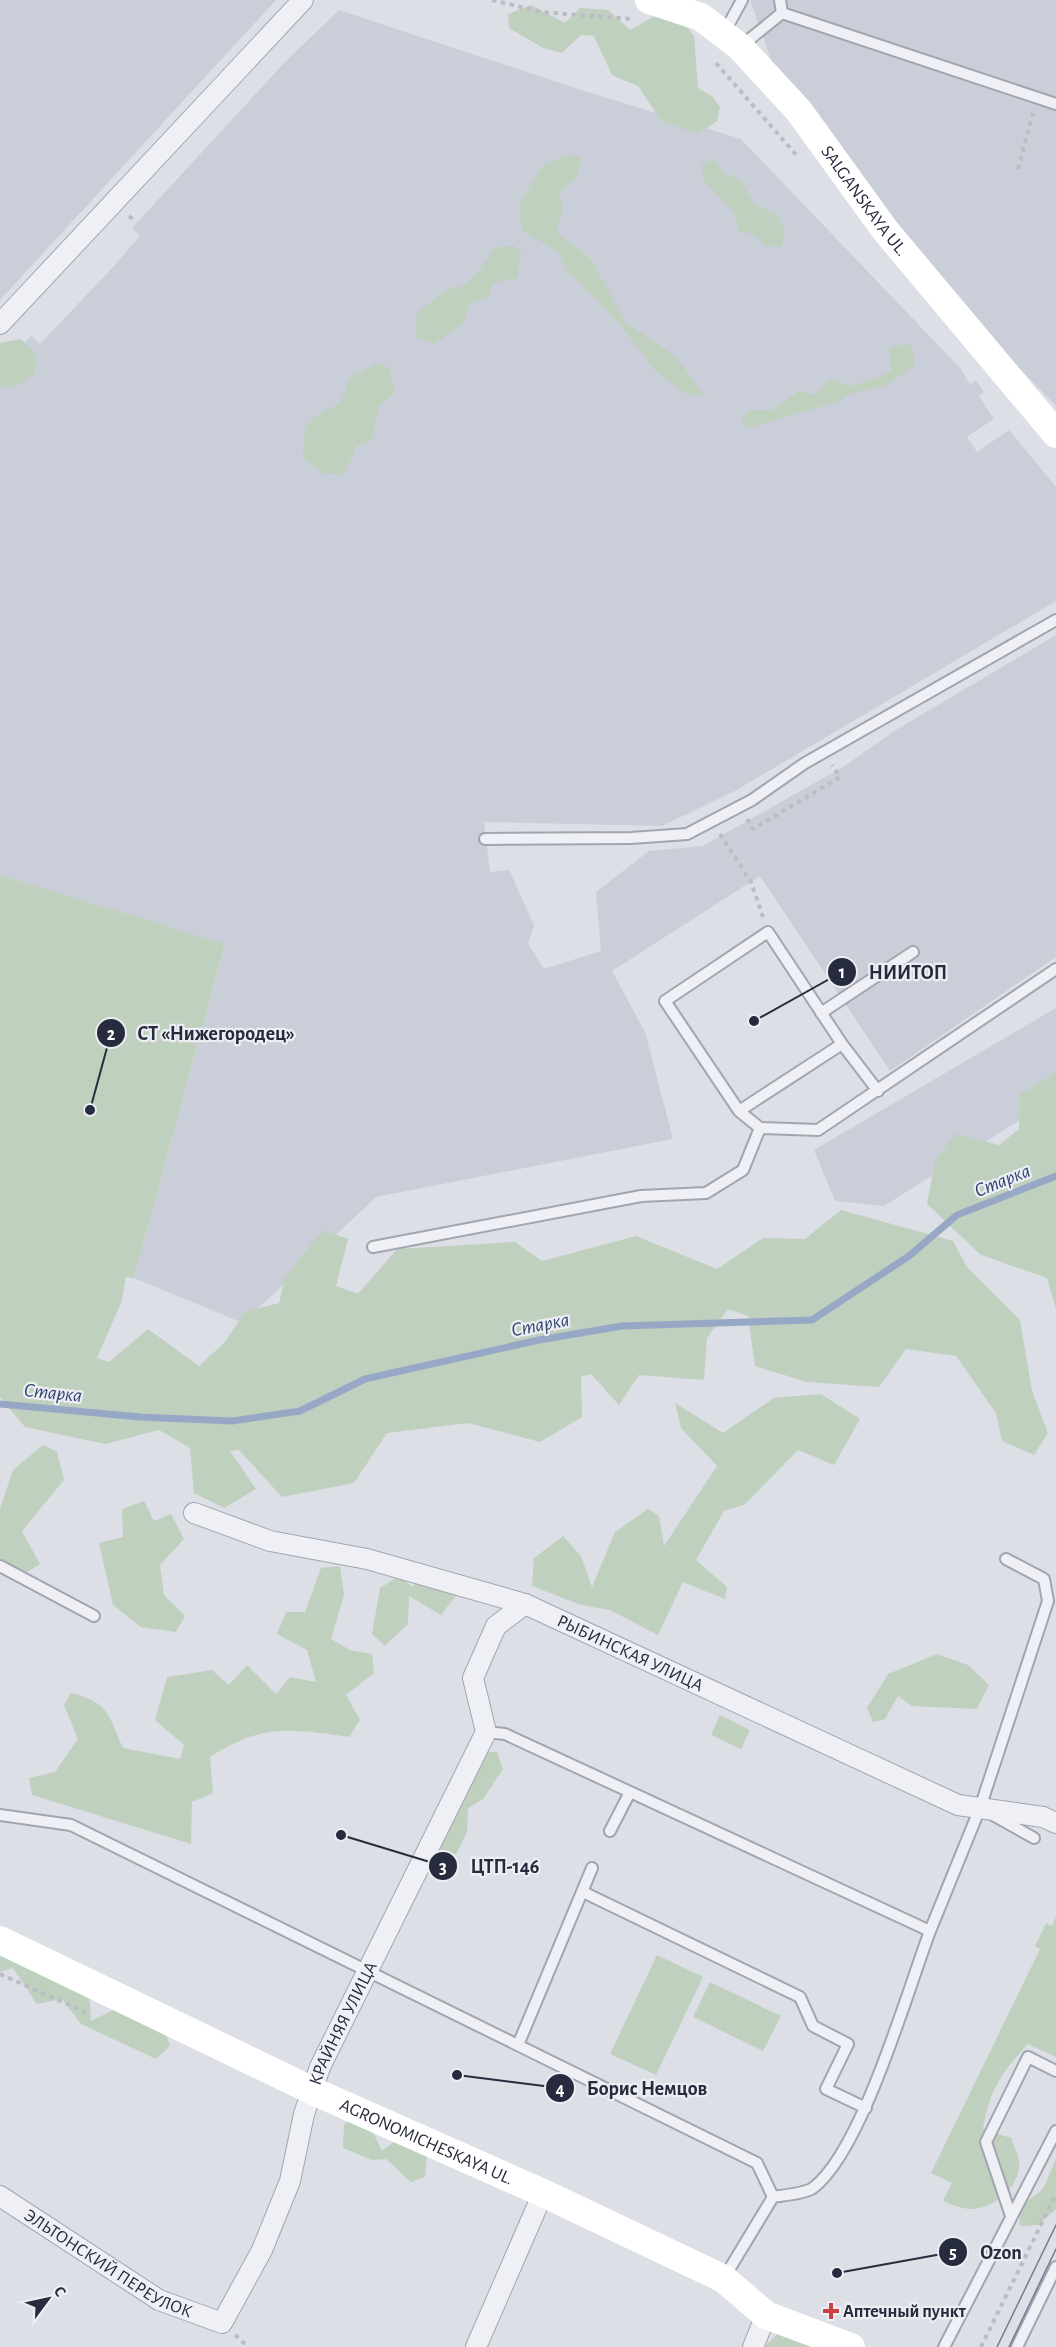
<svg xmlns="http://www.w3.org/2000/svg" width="1056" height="2347" font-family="'Alegreya Sans',sans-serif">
<rect width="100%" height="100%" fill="#dcdfe6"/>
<path fill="#caced8" d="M0 0H276L0 300Z
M750 0H1056V406L1010 358 901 233 772 63Z
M339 10 575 88 741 139 960 368 970 384 976 380 984 392 979 396 994 419 967 437 977 452 1009 430 1056 487V601L735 791 662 826 484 822 490 872 509 870 534 925 528 944 544 969 601 951 596 892 649 851 703 846 843 767 896 730 1056 635V957L890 1071 760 876 612 971 645 1032 673 1139 376 1197 243 1323 134 1278 225 945 0 875V369L31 336 40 344 114 266 140 236 132 228 285 62Z
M1056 1008V1097L884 1206 835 1201 814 1150Z"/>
<path fill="#c0d0be" d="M531 5 565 23 580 8 608 10 630 30 662 12 677 14 694 36 698 88 712 96 720 107 717 121 698 134 662 122 638 86 612 75 594 36 581 35 562 53 543 48 509 28 508 14Z
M568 154 581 158 577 176 559 193 563 208 556 232 591 259 625 322 675 356 705 396 686 394 655 371 619 323 568 272 557 251 522 231 519 204 542 166Z
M715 159 724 174 740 179 755 205 778 215 785 231 782 246 766 247 755 235 739 231 733 212 703 180 702 164Z
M513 245 522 253 517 278 492 283 490 296 470 303 463 324 434 344 416 337 417 312 450 288 463 286 479 271 494 248Z
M21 339 36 354 35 374 13 388 0 386V343Z
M911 344 915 366 884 386 849 394 840 401 747 428 741 422 749 410H772L799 391 816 395 829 379 852 386 892 372 889 347Z
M378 363 390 368 394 394 379 405 372 439 357 446 344 475 322 473 303 457C304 421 308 418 341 403L348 379Z
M0 875 225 944 134 1278 126 1277 121 1303 97 1358 109 1362 148 1329 199 1366 225 1342 245 1312 279 1303 285 1277 323 1230 348 1239 336 1286 358 1294 397 1249 515 1242 542 1261 636 1236 717 1269 763 1238 805 1239 841 1210 953 1241 967 1267 1020 1320 1032 1391 1048 1433 1034 1455 1002 1441 996 1413 956 1356 906 1349 879 1387 807 1382 755 1366 748 1316 728 1309 707 1338 704 1380 639 1375 619 1405 591 1374 581 1377 582 1417 540 1442 468 1423 387 1433 354 1483 282 1497 239 1450 230 1451 256 1489 224 1508 194 1493 190 1448 159 1430 105 1444 25 1427 0 1397Z
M1056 1072V1309L1047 1278 981 1255 927 1204 935 1161 955 1134 999 1145 1019 1129 1020 1094Z
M821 1394 860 1419 834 1465 798 1450 744 1505 724 1511 696 1560 727 1587 725 1599 683 1582 658 1635 610 1610 581 1605 532 1586 534 1558 563 1536 581 1556 592 1587 615 1532 648 1509 659 1516 664 1546 717 1466 681 1428 675 1403 723 1433 774 1398Z
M43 1445 57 1452 64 1480 22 1531 40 1564 14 1580 0 1573V1509L13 1470Z
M144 1501 154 1521 171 1514 184 1539 160 1565 164 1595 185 1616 176 1632 141 1627 113 1605 99 1543 123 1537 122 1509Z
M340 1566 344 1595 331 1639 350 1650 372 1654 374 1673 346 1695 360 1720 349 1737C290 1729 263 1723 210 1757L213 1793 192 1802 191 1844 32 1795 29 1778 55 1772 78 1739 64 1705 71 1693C109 1702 109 1716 123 1748L180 1759 184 1745 155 1720 167 1677 212 1670 229 1685 247 1665 276 1694 290 1677 316 1682 307 1650 277 1634 286 1612H305L321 1568Z
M429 1570 457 1594 441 1615 409 1596 408 1624 385 1646 372 1634 380 1588 399 1576 412 1587Z
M937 1654 968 1665 989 1685 977 1709 912 1706 898 1696 885 1719 873 1722 867 1708 888 1674Z
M720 1715 750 1730 741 1749 711 1735Z
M482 1752H497L503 1769 483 1799 468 1808 467 1832 456 1854H443L436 1842 451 1812 463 1804 465 1781Z
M1056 1917V2057L1028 2044C1002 2072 989 2091 983 2129L1011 2138C1013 2145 1018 2153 1019 2161 1022 2185 993 2210 970 2209 961 2208 951 2205 943 2201L952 2183 931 2173 1040 1949 1035 1946 1046 1923 1052 1926Z
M0 1946 89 1989 91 2021 121 2006 163 2025 170 2046 156 2059 81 2024 62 1999 37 2004 13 1968 0 1972Z
M657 1955 703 1977 656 2075 610 2054Z
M710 1982 781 2016 763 2051 693 2017Z
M355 2118 371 2128 382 2151 397 2139 427 2155 425 2177 411 2182 386 2159 372 2160 343 2148 344 2124Z
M1056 2159V2209L1038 2225 1020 2226 1019 2208 1043 2189Z
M791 2321 830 2347H764Z"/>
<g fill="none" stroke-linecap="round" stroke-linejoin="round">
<path stroke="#97a8c7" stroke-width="7" d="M0 1404 140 1417 232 1421 300 1411 365 1379 539 1340 622 1326 812 1320 909 1256 957 1215 1056 1176"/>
<g stroke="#a2a5b0" stroke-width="14">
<path id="lane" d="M780 0 782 13
M782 13 1056 104
M724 33 742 0
M740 47 782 13
M485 839 631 838 687 834 752 800 805 763 1056 620
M821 1013 913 952
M878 1091 842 1044 768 932 665 1001 739 1111 760 1128 818 1130 1056 969
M739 1111 842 1044
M373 1247 641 1196 706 1193 743 1170 760 1128
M0 1566 94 1616
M486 1732 505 1734 930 1931C907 1992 862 2151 813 2188 804 2194 784 2195 773 2197L724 2278
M991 1814 1034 1838
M0 1815 71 1825 757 2163 773 2197
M610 1831 629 1794
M583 1892 800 1997 813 2026 848 2044 826 2089 866 2108
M930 1931 980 1808 1048 1601 1044 1579 1006 1559
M518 2045 592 1868
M1011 2216 986 2142 1028 2057 1056 2071
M944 2347 1056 2131
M1017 2347 1056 2267"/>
</g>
<g stroke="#a2a5b0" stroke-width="22">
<g id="street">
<path d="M0 324 303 0"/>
<path id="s1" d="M194 1513 270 1541 367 1559 525 1604 958 1805 1043 1817 1056 1823"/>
<path id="s2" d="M0 2196 159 2300 222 2323 262 2250 290 2181 304 2114 320 2067 486 1732 473 1678 496 1626 525 1604"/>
<path d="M476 2347 543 2193"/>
<path d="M753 2347 766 2315"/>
</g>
</g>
<path stroke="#bbbdc5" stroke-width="4" stroke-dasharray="4.5 4.5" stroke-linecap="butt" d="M492 0 541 12 631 19
M716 63 798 157
M1018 169 1033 113
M129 216 136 222
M747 819 753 829 840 777 832 765
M720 834 751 882 763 917
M0 1974 87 2013
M235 2335 248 2347
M981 2347 1056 2194"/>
<use href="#lane" stroke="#eff0f5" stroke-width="10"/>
<use href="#street" stroke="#eff0f5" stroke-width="20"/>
<g stroke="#fff" stroke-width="28">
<path id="s3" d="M649 0 701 17 740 47 799 111 885 230 1056 434"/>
<path id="s4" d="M0 1940 313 2091 543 2193 724 2279 766 2315 851 2347"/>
</g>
<path stroke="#767c90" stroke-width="1.5" d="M997 2347 1056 2225
M1009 2347 1056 2249"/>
</g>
<path fill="#cc4042" stroke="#eceef4" stroke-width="2" d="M828 2302h6v6h6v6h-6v6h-6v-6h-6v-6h6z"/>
<g text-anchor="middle" stroke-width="4.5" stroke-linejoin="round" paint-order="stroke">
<g font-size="18" fill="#262b3d" stroke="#eceef4">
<text dy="6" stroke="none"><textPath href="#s3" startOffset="302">SALGANSKAYA UL.</textPath></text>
<text dy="6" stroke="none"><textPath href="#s1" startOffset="460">РЫБИНСКАЯ УЛИЦА</textPath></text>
<text dy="6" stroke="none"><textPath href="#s2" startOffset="582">КРАЙНЯЯ УЛИЦА</textPath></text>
<text dy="6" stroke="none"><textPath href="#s4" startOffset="472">AGRONOMICHESKAYA UL.</textPath></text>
<text dy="6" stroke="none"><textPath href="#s2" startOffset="128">ЭЛЬТОНСКИЙ ПЕРЕУЛОК</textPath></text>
</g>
<g font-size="18" font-weight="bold" fill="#262b3d" stroke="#eceef4" text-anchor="start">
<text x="843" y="2317">Аптечный пункт</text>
</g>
<g font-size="20" font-style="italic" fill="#314470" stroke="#eceef4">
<text transform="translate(1002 1180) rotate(-22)" y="7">Старка</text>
<text transform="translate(540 1324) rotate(-11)" y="7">Старка</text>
<text transform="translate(53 1392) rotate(6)" y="7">Старка</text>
</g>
</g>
<path fill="none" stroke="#262b3d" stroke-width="2" d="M754 1021L842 972M90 1110L111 1033M341 1835L443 1866M457 2075L560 2088M837 2273L953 2252"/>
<g fill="#262b3d" stroke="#eceef4" stroke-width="2">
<circle cx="754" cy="1021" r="6"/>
<circle cx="90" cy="1110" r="6"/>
<circle cx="341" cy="1835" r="6"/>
<circle cx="457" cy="2075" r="6"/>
<circle cx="837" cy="2273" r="6"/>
<circle cx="842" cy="972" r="15"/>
<circle cx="111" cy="1033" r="15"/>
<circle cx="443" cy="1866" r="15"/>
<circle cx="560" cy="2088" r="15"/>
<circle cx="953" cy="2252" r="15"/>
</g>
<g font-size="18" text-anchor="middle" font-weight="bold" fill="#fff">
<text x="842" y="978">1</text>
<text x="111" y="1040">2</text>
<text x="443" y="1873">3</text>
<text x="560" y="2095">4</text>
<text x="953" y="2258">5</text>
</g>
<g font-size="20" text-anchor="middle" font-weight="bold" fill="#262b3d" stroke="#eceef4" stroke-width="4.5" stroke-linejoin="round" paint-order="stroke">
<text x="908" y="979">НИИТОП</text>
<text x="216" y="1040">СТ «Нижегородец»</text>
<text x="505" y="1873">ЦТП-146</text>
<text x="647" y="2095">Борис Немцов</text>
<text x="1001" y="2259">Ozon</text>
</g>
<g transform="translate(48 2299) rotate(57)" stroke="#eceef4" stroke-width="4.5" paint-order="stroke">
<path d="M0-4.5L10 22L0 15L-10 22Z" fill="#262b3d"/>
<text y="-9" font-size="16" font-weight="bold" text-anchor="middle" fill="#262b3d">С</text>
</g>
</svg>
